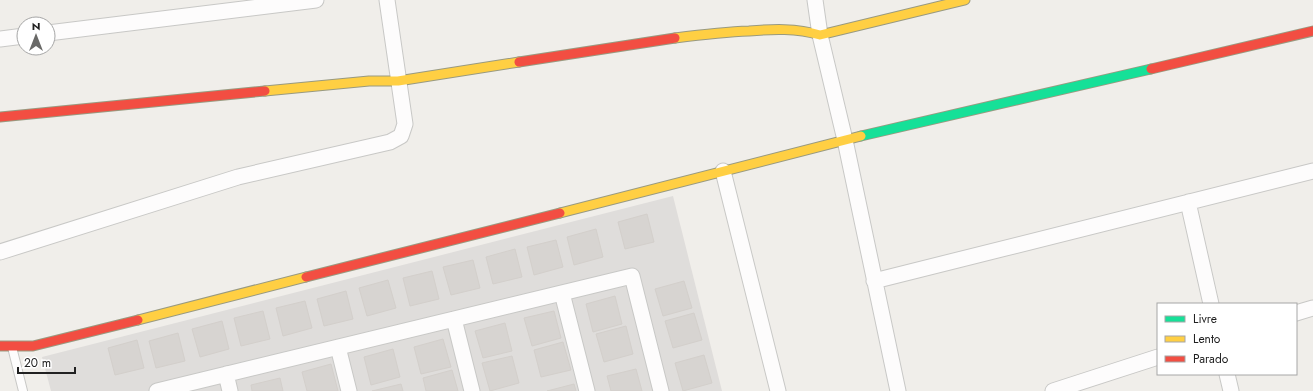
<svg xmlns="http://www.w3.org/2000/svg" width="1313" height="391" font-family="Jost,sans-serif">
<rect width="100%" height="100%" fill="#f0eeea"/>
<path fill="#dfdddb" d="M673 196 722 391H51L42 357Z"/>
<path fill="#d7d4d1" stroke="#d3cfcb" d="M647 214 654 242 625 249 618 222Z
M596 229 603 257 574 265 567 237Z
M556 240 563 267 534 275 527 247Z
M515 249 522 277 493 284 486 257Z
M473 260 480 288 451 295 443 267Z
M432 271 439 299 410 306 403 278Z
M388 280 396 308 367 316 359 288Z
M684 281 692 308 663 316 655 289Z
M346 291 353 319 324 326 317 299Z
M615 296 622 324 593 332 586 304Z
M305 301 312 328 283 336 276 308Z
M263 311 270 339 241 346 234 318Z
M554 311 561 338 532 346 524 318Z
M694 313 702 340 673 348 665 321Z
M222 321 229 349 200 357 192 329Z
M505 323 512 351 483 358 475 331Z
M626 326 633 354 604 362 596 334Z
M178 333 185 361 156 368 149 341Z
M443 339 451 367 421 374 414 347Z
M137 340 144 368 115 375 108 348Z
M563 342 571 370 541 377 534 350Z
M393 349 400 377 371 385 364 357Z
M704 355 712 383 683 391 675 363Z
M512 356 519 383 490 391 482 363Z
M331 364 338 391H307L302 372Z
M636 369 642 391H611L607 376Z
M452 370 458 391H426L423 378Z
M280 378 283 391H252L251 385Z
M401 384 403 391H372Z
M574 384 576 391H547Z"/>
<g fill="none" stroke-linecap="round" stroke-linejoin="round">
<g stroke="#c8c8c6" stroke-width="10">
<path id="lane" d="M12 347 23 391"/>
</g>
<g stroke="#c8c8c6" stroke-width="17">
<path id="street" d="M815 0 820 35 845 140 898 391
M48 33 316 0
M0 39 24 36
M723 171 778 391
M1188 202 1211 304
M0 252 238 177 390 142 401 136 405 124 387 0
M874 281 1313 171
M562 293 587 391
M1296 313 1313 308
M454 319 472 391
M338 347 349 391
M226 374 230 391
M1227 374 1231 391
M157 391 632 276 661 391
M1053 391 1158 357"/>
</g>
<g stroke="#999a80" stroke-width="11">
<path id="fast" d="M861 136 1151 69"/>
</g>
<g stroke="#999a80" stroke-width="11">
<path id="slow" d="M675 38C699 35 724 32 749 31 773 29 796 28 820 35L965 0
M265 91 369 81H398L519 62
M560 213 861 136
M138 320 306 277"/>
</g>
<g stroke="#999a80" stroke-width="11">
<path id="jam" d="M519 62 675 38
M1151 69 1313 31
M0 117 265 91
M306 277 560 213
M0 346H33L138 320"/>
</g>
<use href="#lane" stroke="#fdfcfc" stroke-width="8"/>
<use href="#street" stroke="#fdfcfc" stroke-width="15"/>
<use href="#fast" stroke="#16e098" stroke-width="9"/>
<use href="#slow" stroke="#ffcf43" stroke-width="9"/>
<use href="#jam" stroke="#f24e42" stroke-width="9"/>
</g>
<rect x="1157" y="303" width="140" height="72" fill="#ffffff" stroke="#a6a6a6"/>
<rect x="1165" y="316" width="20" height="6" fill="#16e098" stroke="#a6a6a6"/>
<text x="1193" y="323" font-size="12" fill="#212121">Livre</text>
<rect x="1165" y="336" width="20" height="6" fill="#ffcf43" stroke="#a6a6a6"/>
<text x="1193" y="343" font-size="12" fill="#212121">Lento</text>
<rect x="1165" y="356" width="20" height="6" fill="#f24e42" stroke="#a6a6a6"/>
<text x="1193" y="363" font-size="12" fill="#212121">Parado</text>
<g transform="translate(36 36)"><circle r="19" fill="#ffffff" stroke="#a6a6a6"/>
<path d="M0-3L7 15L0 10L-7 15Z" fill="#696967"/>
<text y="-6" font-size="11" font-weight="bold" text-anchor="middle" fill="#212121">N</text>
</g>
<path d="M18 367v6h57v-6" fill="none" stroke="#212121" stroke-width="2"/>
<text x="24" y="367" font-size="12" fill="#212121" stroke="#ffffff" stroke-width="3" paint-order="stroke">20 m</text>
</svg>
